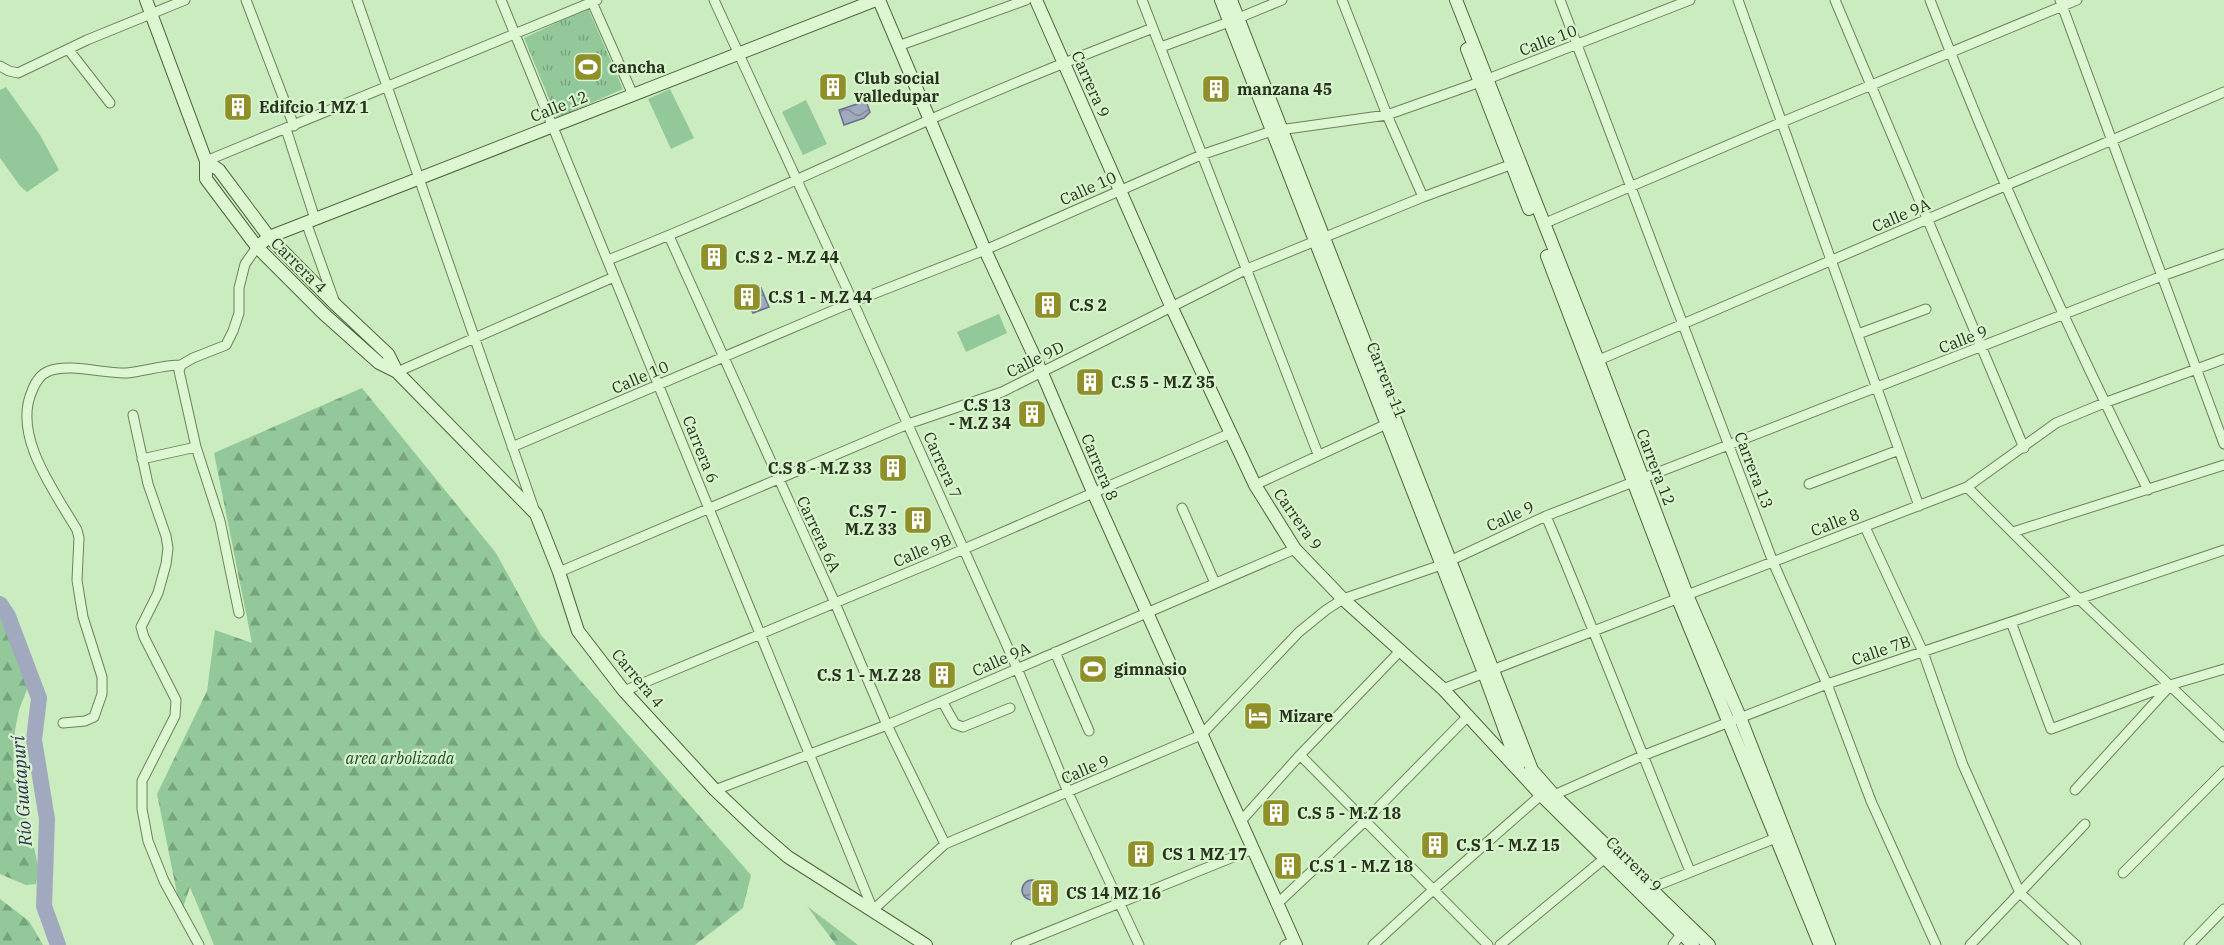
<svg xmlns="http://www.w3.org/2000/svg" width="2224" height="945" font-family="'IBM Plex Serif',serif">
<defs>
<pattern id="forest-firs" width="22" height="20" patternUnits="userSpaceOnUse" patternTransform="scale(1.5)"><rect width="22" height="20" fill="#93c99a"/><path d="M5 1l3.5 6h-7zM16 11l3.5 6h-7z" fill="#78a47d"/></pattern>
<pattern id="park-tufts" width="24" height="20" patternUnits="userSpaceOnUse" patternTransform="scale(1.5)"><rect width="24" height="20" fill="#93c99a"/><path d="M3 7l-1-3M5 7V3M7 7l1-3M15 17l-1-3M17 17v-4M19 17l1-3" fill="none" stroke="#78a47d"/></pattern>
<pattern id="water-waves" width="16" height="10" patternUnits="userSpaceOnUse" patternTransform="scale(1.5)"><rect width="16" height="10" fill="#a1a9be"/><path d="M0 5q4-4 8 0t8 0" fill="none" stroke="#838a9a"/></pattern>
</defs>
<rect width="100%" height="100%" fill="#cbecbe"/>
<path fill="#93c99a" d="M6 87 40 135 59 170 27 192 20 186 0 158V90Z
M670 89 694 138 671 149 648 99Z
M806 100 827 144 803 155 782 112Z
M999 314 1007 333 966 352 957 332Z"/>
<path fill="url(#forest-firs)" d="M362 388 496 553 541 635 751 875 743 908 695 945H214L190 887 181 913 157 794 207 691 215 630 252 643 214 453Z
M0 617 7 629 29 684 19 710 15 730 13 770 33 842 38 867 36 884 26 885 0 874Z
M0 899 29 921 43 945H0Z
M807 906 858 945H836Z"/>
<path fill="url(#park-tufts)" d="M588 8 623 89 557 118 524 38Z"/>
<path fill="url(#water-waves)" stroke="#69718b" stroke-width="1.5" d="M866 101 870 112 864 118 844 125 839 110Z
M761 288 769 307 753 313 749 306 759 301 755 291Z
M1022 890a10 10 0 1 1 20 0a10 10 0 1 1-20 0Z"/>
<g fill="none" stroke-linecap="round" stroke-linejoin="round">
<path stroke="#a1a9be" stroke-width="16" d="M0 604 8 616 39 698 34 740 47 819 44 906 58 945"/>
<g stroke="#6b8358" stroke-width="11">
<path id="street" d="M246 0 294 126
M357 0 534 509
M501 0 873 910 945 844 1201 735 1299 632 1326 610 1343 599 1441 565 1546 516 2162 276 2224 254
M714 0 853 302 1017 668 1070 797 1139 945
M1142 0 1318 454
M1342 0 1387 115 1423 197
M1560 0 1773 562 1827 684 1871 801 1936 945
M1738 0 1919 506
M1835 0 2024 448
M1930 0C1994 167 2068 330 2148 490
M2060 0 2224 444
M592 2 633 95
M898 46 1026 0
M1161 47 1229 22 1282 0
M68 49 110 103
M0 66 9 71 18 73 87 40 185 0
M286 129 315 219
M206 161 597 0
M306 222 335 303
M1543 224 1782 122 2077 0
M669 236 835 603 887 725 945 844
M608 260C717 217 822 168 929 120 1003 87 1078 57 1153 28
M1858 334 1926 309
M1592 363 2224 92
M397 372 614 277
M133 415 148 484 166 536 168 548 166 564 158 593 141 627 144 637 176 700 175 716 142 781V809L148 841 164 881 199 945
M512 447 853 302 985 250 1201 155 1272 131 1387 115 1480 82 1690 0
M142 459 196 447
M1809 484 1899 450
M1255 485 1391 422
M1967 487 2079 599 2224 737
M1182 508 1215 583
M1546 516C1596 634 1641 753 1690 871
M1865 527 1923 652 1963 765 2020 893 2076 945
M2013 532 2224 465
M559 572 908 424 1002 392 1247 269 1423 197 1518 162
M239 613 220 521 196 447 179 371 181 365 193 358 226 345 233 331 239 313V288L245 264 257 247
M2011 622 2051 729 2170 685 2224 669
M1055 652 1089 731
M1443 689 1967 487 2056 423 2104 403 2224 359
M624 691 964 549 1231 433
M942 701 955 724 963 727 1010 708
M63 723 85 721 94 717 102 694V677L83 617 80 599 77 580 79 538 77 530C55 492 12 436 32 391 35 383 41 374 49 371 70 363 104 374 127 373 145 371 163 365 181 365
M1300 755 1488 945
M715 790 887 725 1295 549
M2075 790 2168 688
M1554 795 1642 756 1827 684 2224 550
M1241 821 1300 755 1401 650
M2123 873 2224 771
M1646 890 1781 836
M1277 904 1365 821 1469 715
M1016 945 1253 849
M1285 945 1294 941
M1373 945 1433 890 1541 795
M1500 945 1605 858
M1673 945 1685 929
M1970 945 2085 824
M2189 945 2224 909"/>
</g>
<g stroke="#4f653b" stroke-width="14">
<path id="secondary" d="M146 0 206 161V179L257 247 324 314 379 363 397 372
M879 0 985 250 1042 373 1093 492 1296 945
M1036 0 1171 306 1255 485 1295 549 1343 599 1443 689 1541 795 1693 945
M1221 0 1484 673 1518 766
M1231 0 1532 770 1554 795 1709 945
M1456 0 1598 360 1687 595 1740 717 1829 945
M1467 49 1529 209
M206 161 219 170 269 237 336 305 388 354 397 372 536 514 559 572 578 631 624 691 715 790 758 831 788 857 926 945
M257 247 269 237 876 0
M1547 256 1678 599 1820 945"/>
</g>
<use href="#street" stroke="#dcf7d1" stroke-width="9"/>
<use href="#secondary" stroke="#dcf7d1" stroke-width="12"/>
</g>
<defs>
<g id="stadium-square" transform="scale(1.5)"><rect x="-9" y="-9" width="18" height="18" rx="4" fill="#8f902a" stroke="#d8f4cd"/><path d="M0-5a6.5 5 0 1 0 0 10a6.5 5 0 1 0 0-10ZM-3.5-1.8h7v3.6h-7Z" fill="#fff"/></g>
<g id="building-square" transform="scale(1.5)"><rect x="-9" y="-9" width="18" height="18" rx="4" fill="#8f902a" stroke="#d8f4cd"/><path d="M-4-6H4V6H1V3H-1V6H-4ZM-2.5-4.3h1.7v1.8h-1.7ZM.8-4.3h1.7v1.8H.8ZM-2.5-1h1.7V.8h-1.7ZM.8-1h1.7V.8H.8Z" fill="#fff"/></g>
<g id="hotel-square" transform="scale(1.5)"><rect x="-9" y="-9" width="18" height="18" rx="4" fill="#8f902a" stroke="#d8f4cd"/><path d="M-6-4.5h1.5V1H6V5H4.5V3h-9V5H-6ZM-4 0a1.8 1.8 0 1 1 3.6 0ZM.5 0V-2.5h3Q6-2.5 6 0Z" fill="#fff"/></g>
</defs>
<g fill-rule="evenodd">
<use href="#stadium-square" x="588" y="67"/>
<use href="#building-square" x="833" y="87"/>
<use href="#building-square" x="1216" y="89"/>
<use href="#building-square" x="238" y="107"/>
<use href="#building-square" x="714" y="257"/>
<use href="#building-square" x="747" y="297"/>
<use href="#building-square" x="1048" y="305"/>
<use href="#building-square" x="1090" y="382"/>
<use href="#building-square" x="1032" y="414"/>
<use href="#building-square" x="893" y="468"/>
<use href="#building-square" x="918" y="520"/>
<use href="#stadium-square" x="1093" y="669"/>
<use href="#building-square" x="942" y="675"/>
<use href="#hotel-square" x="1258" y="716"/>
<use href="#building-square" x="1276" y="813"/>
<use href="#building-square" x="1435" y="845"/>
<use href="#building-square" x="1141" y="854"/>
<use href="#building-square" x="1288" y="866"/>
<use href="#building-square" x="1045" y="893"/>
</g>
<g text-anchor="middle" stroke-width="4.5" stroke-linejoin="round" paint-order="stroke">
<g font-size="16" fill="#27331c" stroke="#d8f4cd">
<text transform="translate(1548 40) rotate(-21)" y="6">Calle 10</text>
<text transform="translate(1091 84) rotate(66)" y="6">Carrera 9</text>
<text transform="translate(559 106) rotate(-21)" y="6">Calle 12</text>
<text transform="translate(1088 188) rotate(-24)" y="6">Calle 10</text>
<text transform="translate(1901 215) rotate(-23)" y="6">Calle 9A</text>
<text transform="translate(299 265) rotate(45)" y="6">Carrera 4</text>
<text transform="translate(1963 339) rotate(-21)" y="6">Calle 9</text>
<text transform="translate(1035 359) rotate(-26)" y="6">Calle 9D</text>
<text transform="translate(640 377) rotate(-23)" y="6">Calle 10</text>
<text transform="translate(1387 380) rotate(68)" y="6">Carrera 11</text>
<text transform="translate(701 449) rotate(68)" y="6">Carrera 6</text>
<text transform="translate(943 465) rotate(66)" y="6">Carrera 7</text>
<text transform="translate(1100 467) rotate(67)" y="6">Carrera 8</text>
<text transform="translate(1656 467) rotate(69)" y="6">Carrera 12</text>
<text transform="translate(1754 470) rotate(69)" y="6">Carrera 13</text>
<text transform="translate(1510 516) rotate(-25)" y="6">Calle 9</text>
<text transform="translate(1298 519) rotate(55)" y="6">Carrera 9</text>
<text transform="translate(1835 522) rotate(-21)" y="6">Calle 8</text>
<text transform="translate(819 534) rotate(65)" y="6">Carrera 6A</text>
<text transform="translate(922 550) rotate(-23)" y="6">Calle 9B</text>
<text transform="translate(1881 650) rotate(-19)" y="6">Calle 7B</text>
<text transform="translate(1001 659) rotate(-24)" y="6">Calle 9A</text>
<text transform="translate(638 678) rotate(50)" y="6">Carrera 4</text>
<text transform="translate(1085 769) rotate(-23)" y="6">Calle 9</text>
<text transform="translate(1634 864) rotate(45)" y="6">Carrera 9</text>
</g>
<g font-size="16" font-weight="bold" fill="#27331c" stroke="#d8f4cd" text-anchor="start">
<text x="609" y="73">cancha</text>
<text x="854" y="84">Club social<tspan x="854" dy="18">valledupar</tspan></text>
<text x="1237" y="95">manzana 45</text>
<text x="259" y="113">Edifcio 1 MZ 1</text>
<text x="735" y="263">C.S 2 - M.Z 44</text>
<text x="768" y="303">C.S 1 - M.Z 44</text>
<text x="1069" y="311">C.S 2</text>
<text x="1111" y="388">C.S 5 - M.Z 35</text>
<text x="1011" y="411" text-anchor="end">C.S 13<tspan x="1011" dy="18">- M.Z 34</tspan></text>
<text x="872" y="474" text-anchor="end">C.S 8 - M.Z 33</text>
<text x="897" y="517" text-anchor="end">C.S 7 -<tspan x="897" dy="18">M.Z 33</tspan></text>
<text x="1114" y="675">gimnasio</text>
<text x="921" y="681" text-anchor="end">C.S 1 - M.Z 28</text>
<text x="1279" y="722">Mizare</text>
<text x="1297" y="819">C.S 5 - M.Z 18</text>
<text x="1456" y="851">C.S 1 - M.Z 15</text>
<text x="1162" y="860">CS 1 MZ 17</text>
<text x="1309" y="872">C.S 1 - M.Z 18</text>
<text x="1066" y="899">CS 14 MZ 16</text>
</g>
<g font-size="16" font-style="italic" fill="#234f2f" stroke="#d8f4cd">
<text x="400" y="764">area arbolizada</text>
</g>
<g font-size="18" font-style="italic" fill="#2b2d53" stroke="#d8f4cd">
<text transform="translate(22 791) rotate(-94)" y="6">Río Guatapurí</text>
</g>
</g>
</svg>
